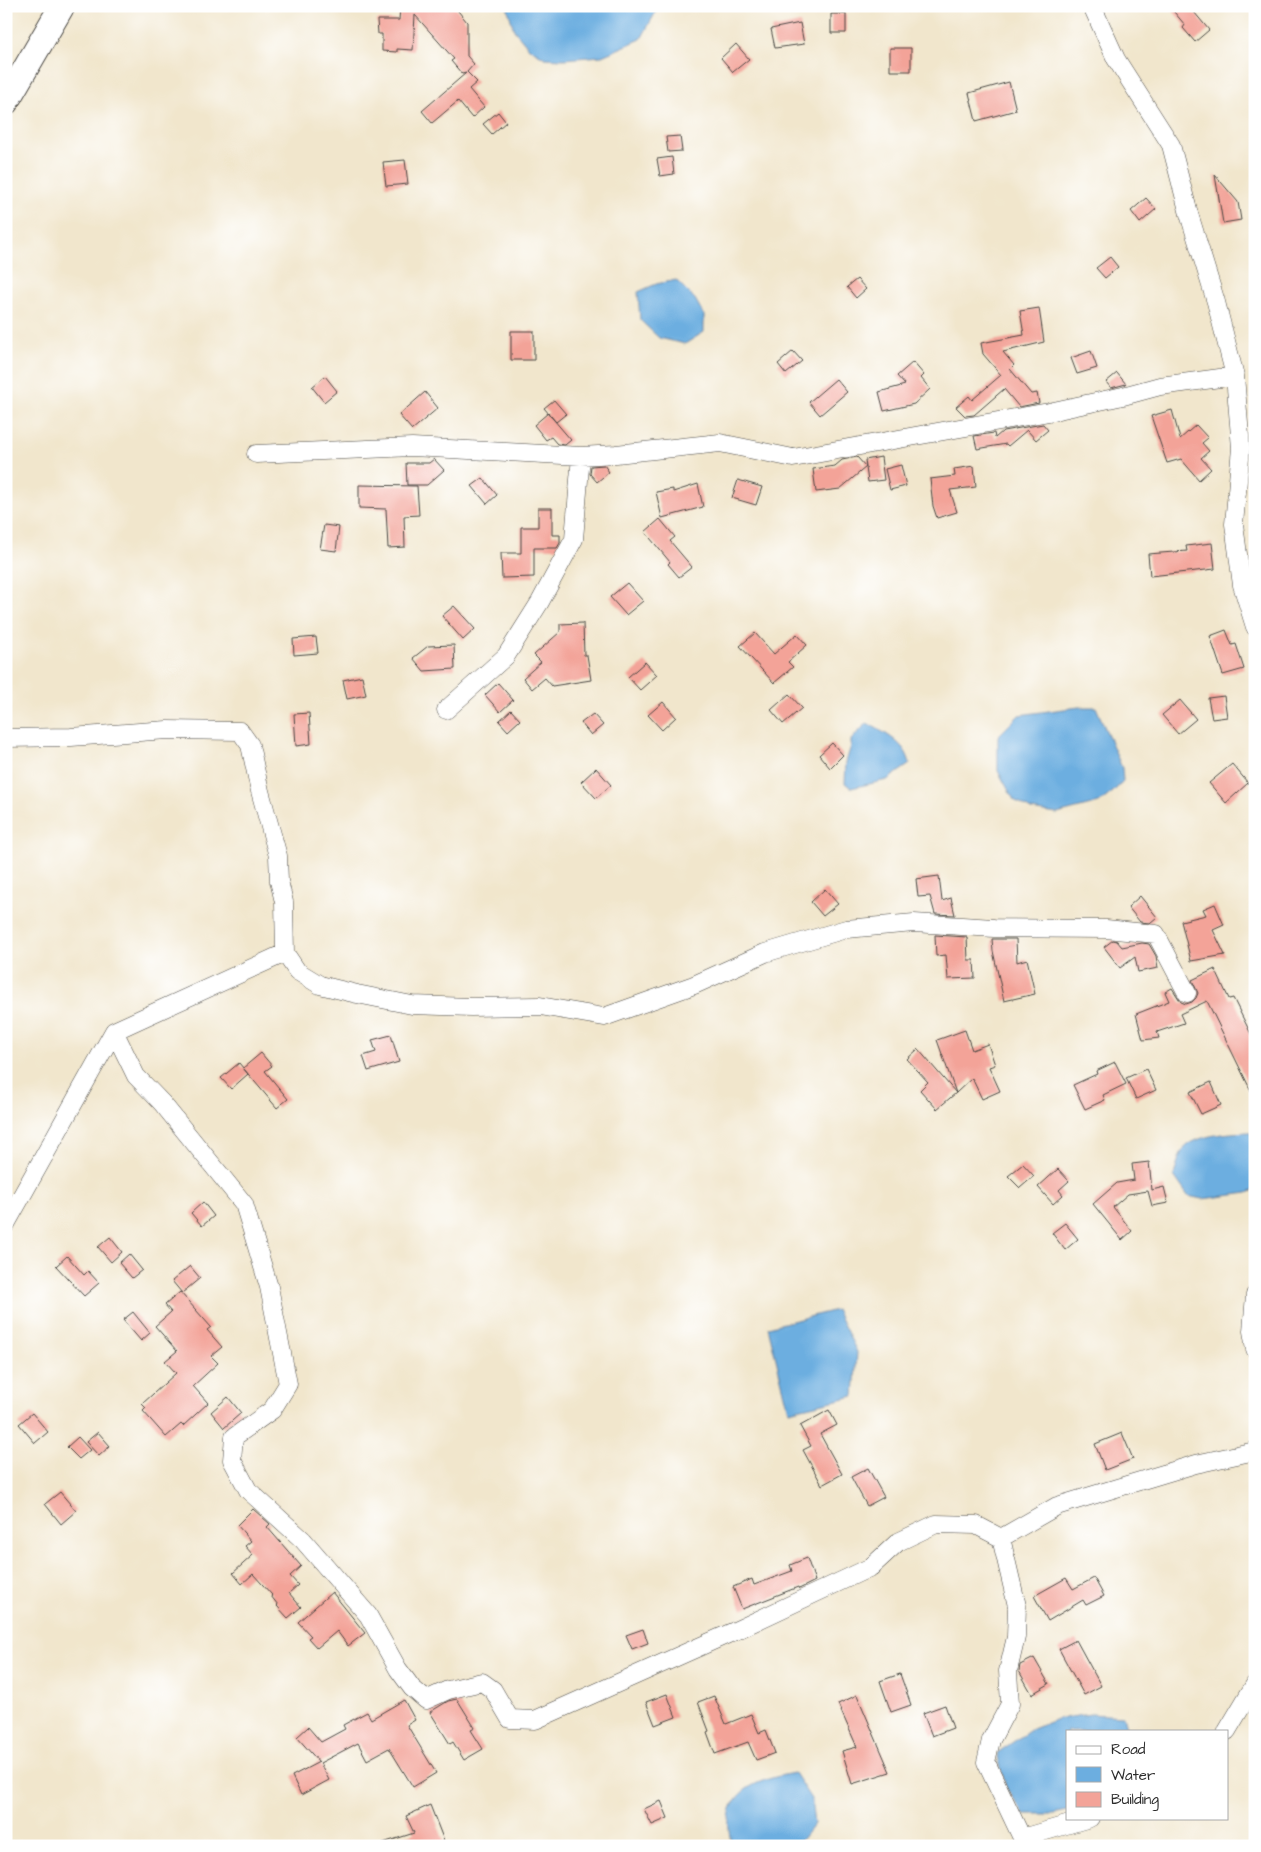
<svg xmlns="http://www.w3.org/2000/svg" width="1261" height="1852" font-family="'Architects Daughter',sans-serif">
<rect width="100%" height="100%" fill="#fff"/>
<filter id="ink" filterUnits="userSpaceOnUse"><feTurbulence type="fractalNoise" baseFrequency=".02" numOctaves="2"/><feDisplacementMap in="SourceGraphic" scale="10" xChannelSelector="R" yChannelSelector="G"/><feConvolveMatrix kernelMatrix="1 2 1 2 8 2 1 2 1" color-interpolation-filters="sRGB"/></filter>
<filter id="wash" filterUnits="userSpaceOnUse"><feTurbulence type="fractalNoise" baseFrequency=".0096" numOctaves="4" result="noise"/><feDisplacementMap in="SourceGraphic" scale="20" xChannelSelector="R" yChannelSelector="G"/><feGaussianBlur stdDeviation="1.12" result="paint"/><feColorMatrix in="noise" values="0 0 0 0 0 0 0 0 0 0 0 0 0 0 0 0 0 1.4 0 .05"/><feComposite in="paint" operator="in"/></filter>
<g filter="url(#wash)">
<rect width="100%" height="100%" fill="#f1e6cc"/>
<path fill="#6caee0" stroke="#4c6c86" d="M507 6H659L641 39 602 56 563 59 545 58 529 48 514 30Z
M676 280 695 299 704 315V332L685 344 659 338 640 320 638 292 656 284Z
M1079 707H1096L1122 768 1123 781 1114 791 1099 803 1057 814 1031 810 1014 800 998 771V736L1019 715Z
M867 723C884 733 906 742 910 764L887 780 851 788 845 783 846 762 851 746V740Z
M1248 1132 1255 1135V1190L1248 1193 1202 1199 1188 1196 1174 1176C1176 1168 1178 1160 1181 1153 1191 1134 1230 1133 1248 1132Z
M836 1310 857 1352 854 1396 789 1411 768 1327Z
M1091 1714 1123 1716 1127 1731H1067V1811L1053 1814H1024L1006 1788 997 1753 1032 1729 1057 1719Z
M794 1773 811 1799 814 1824 798 1844 795 1846H732C718 1794 751 1781 794 1773Z"/>
<g id="blocks">
<path fill="#f3a398" d="M400 6H454L467 22V56L474 64 467 72 477 82 469 89 484 107 472 118 458 101 432 123 422 111 466 73 462 74 451 61 454 59 415 15 413 50 397 49V52L382 51V34H378L377 20H399Z
M1169 6H1189L1209 30 1195 42 1183 28 1185 25Z
M831 14H846V33H831Z
M800 23 804 44 775 48 771 29Z
M736 44 749 59 733 72 721 58Z
M890 48H911V71H890Z
M1009 82 1016 110 976 121 969 93Z
M498 112 506 122 492 134 483 124Z
M680 136 682 151 668 152 666 137Z
M672 157 674 174 660 176 657 159Z
M405 160 408 184 386 186 383 162Z
M1215 175 1238 202 1241 220 1223 223Z
M1146 198 1156 209 1140 223 1131 211Z
M1110 257 1118 267 1105 278 1096 268Z
M857 279 866 289 856 298 847 287Z
M1039 308 1044 342 1003 352 1014 365 1010 369 1031 394 1037 393 1039 403 1019 407 1004 389 974 415 965 416 956 407 969 396 972 400 1001 375 983 354 981 343 1024 335 1020 311Z
M511 331H534V360H511Z
M793 351 802 361 786 374 778 364Z
M1091 351 1097 368 1077 374 1071 358Z
M913 362 924 375 921 378 930 389 914 404 884 411 879 392 905 385 897 376Z
M1117 373 1126 384 1111 388 1106 382Z
M325 376 337 391 324 402 312 387Z
M836 379 847 392 820 415 809 402Z
M425 392 438 408 412 430 399 415Z
M554 400 566 414 556 422 544 408Z
M1172 410 1180 439 1196 425 1208 438 1202 443 1209 451 1201 458 1211 469 1199 480 1181 459 1167 463 1151 416Z
M548 413 571 440 565 445 557 444 551 437 546 440 534 425Z
M1043 424 1048 430 1036 440 1027 430 1008 446 1006 444 977 449 974 436 994 433 995 438 1003 431Z
M857 457 866 467 840 489 816 492 813 469 835 466 842 460Z
M881 457 884 480 868 482 865 460Z
M434 459 444 470 427 485H407L406 463H429Z
M604 465 609 472 597 482 590 474 591 466Z
M901 465 906 486 890 490 885 469Z
M974 466 976 487 950 490 957 512 937 518 933 506 930 479 955 476 954 469Z
M483 478 497 495 487 504 472 486Z
M738 480 762 487 756 505 732 498Z
M698 484 703 507 662 518 656 492 673 489V492Z
M359 485 417 486 419 515 404 516 405 547 388 548 386 509 359 508Z
M538 508H552V535H560V543L557 548H534V577L502 578 501 553H521V527H538Z
M660 519 675 537 670 541 692 567 679 577 668 564 670 562 645 532Z
M324 525 339 527 336 551 320 549Z
M1212 543 1215 569 1150 576 1148 554 1187 551 1186 546Z
M627 583 643 601 626 615 610 597Z
M454 606 475 629 463 640 442 616Z
M583 623 584 655H587L591 680 552 686 545 678 532 689 523 678 541 662 534 655 560 632V624Z
M1226 630 1232 645 1236 644 1244 669 1223 675 1210 636Z
M755 633 774 654 797 634 807 645 788 662 793 667 774 683 740 646Z
M316 637 318 653 294 655 293 639Z
M454 645 455 669 424 671 413 658 428 646Z
M645 662 657 675 640 690 628 677Z
M362 676 366 695 347 699 343 680Z
M498 683 513 700 500 712 485 695Z
M789 694 802 708 783 724 771 710Z
M1224 696 1227 717 1212 719 1208 698Z
M1180 700 1196 719 1178 734 1162 715Z
M663 702 676 717 662 730 648 715Z
M511 710 520 720 508 731 499 721Z
M309 713 311 744 296 746 294 714Z
M593 714 603 725 591 735 581 723Z
M832 743 843 755 830 768 819 755Z
M1232 764 1248 783 1226 803 1209 783Z
M596 768 611 785 596 798 581 782Z
M939 876 942 901 951 898 955 915 935 914 930 896 918 897 916 879Z
M825 889 838 904 823 916 811 902Z
M1140 896 1157 917 1150 923 1140 922 1128 907Z
M1215 904 1224 925 1213 930 1225 955 1191 961 1181 921 1206 915 1203 909Z
M935 935 967 937 968 960H974L975 978 948 979 946 955 936 956Z
M992 939H1016L1017 962 1027 959 1035 994 1004 1001 993 951Z
M1113 940 1117 941 1122 947 1142 943 1149 944 1156 956 1158 968 1138 972 1135 957 1120 968 1104 947Z
M1215 969 1229 999 1233 998 1255 1042V1099L1207 1001 1180 1014 1184 1023 1157 1032 1159 1038 1143 1040 1136 1014 1169 1001 1165 992 1172 988 1181 1002 1186 1004 1192 1002 1196 998 1198 993 1192 980Z
M965 1030 972 1050 988 1044 995 1065 989 1067 1000 1091 982 1099 972 1078 956 1093 937 1040Z
M391 1035 399 1062 368 1071 363 1056 376 1052 372 1040Z
M918 1049 956 1093 937 1109 920 1090 928 1082 907 1059Z
M261 1053 272 1066 265 1071 288 1099 277 1108 243 1068Z
M1115 1062 1126 1084 1103 1095 1105 1100 1085 1109 1073 1085 1097 1074 1096 1071Z
M239 1063 248 1074 231 1089 221 1078Z
M1146 1069 1156 1090 1136 1099 1126 1078Z
M1211 1082 1221 1105 1201 1114 1190 1092Z
M1149 1162 1152 1190 1164 1187 1168 1203 1152 1206 1148 1191 1128 1194 1113 1207 1132 1231 1122 1240 1093 1204 1117 1183 1134 1180 1132 1164Z
M1023 1164 1034 1176 1020 1188 1008 1176Z
M1058 1169 1069 1181 1059 1190 1063 1195 1053 1204 1038 1187Z
M203 1202 214 1216 202 1226 191 1213Z
M1065 1223 1078 1239 1065 1250 1052 1233Z
M110 1237 122 1252 111 1262 98 1247Z
M129 1254 142 1270 132 1278 119 1263Z
M67 1256 84 1275 88 1271 99 1283 84 1296 56 1266Z
M190 1266 200 1278 182 1293 172 1281Z
M180 1292 211 1327 207 1330 222 1347 211 1356 218 1363 193 1386 208 1403 183 1426 181 1424 166 1437 143 1411 146 1408 142 1404 176 1373 165 1361 177 1351 155 1326 171 1312 165 1305Z
M133 1312 150 1333 141 1341 123 1320Z
M228 1397 241 1413 224 1428 211 1412Z
M829 1410 837 1425 820 1434 842 1474 822 1485 803 1450 811 1446 800 1426Z
M32 1413 48 1432 35 1443 19 1424Z
M98 1432 110 1446 99 1456 86 1442Z
M1122 1433 1133 1459 1105 1470 1095 1444Z
M78 1437 90 1450 79 1459 67 1447Z
M868 1468 884 1497 867 1506 851 1477Z
M60 1492 76 1511 61 1524 45 1504Z
M253 1509 270 1524 267 1527 301 1566 290 1576 298 1585 289 1593 301 1607 288 1618 277 1606 278 1605 271 1596 272 1595 253 1574 242 1584 233 1573 253 1555 245 1546 251 1541 237 1525Z
M807 1558 815 1581 799 1589 798 1587 742 1609 733 1587 752 1579 754 1585 792 1571 790 1565Z
M1066 1578 1073 1589 1094 1578 1104 1596 1086 1605 1083 1600 1048 1621 1034 1596Z
M332 1592 365 1633 348 1646 337 1631 317 1648 308 1638 311 1636 298 1622Z
M643 1629 648 1643 632 1649 626 1635Z
M1076 1640 1101 1686 1084 1695 1059 1649Z
M1034 1658 1049 1684 1032 1694 1019 1671 1020 1665Z
M900 1674 911 1705 891 1712 880 1681Z
M667 1694 676 1717 655 1725 646 1702Z
M857 1695 890 1772 852 1784 842 1751 857 1747 838 1704Z
M714 1696 726 1724 751 1714 759 1733 766 1730 775 1753 756 1760 748 1742 715 1754 707 1732 709 1731 698 1702Z
M457 1699 475 1728 471 1730 483 1749 464 1760 453 1742 450 1744 430 1712 448 1701Z
M404 1700 415 1720 407 1725 436 1773 413 1787 389 1748 367 1760 358 1743 320 1763 329 1780 301 1795 292 1776 319 1762 297 1737 308 1727 321 1742 345 1729 343 1725 367 1712 371 1719Z
M945 1705 953 1728 932 1736 923 1713Z
M661 1801 668 1818 652 1825 644 1809Z
M430 1805 446 1846H384L383 1843 414 1833 406 1816Z"/>
</g>
</g>
<g filter="url(#ink)">
<use href="#blocks" fill-opacity="0" stroke="#494743" stroke-width="1"/>
<g fill="none" stroke-linecap="round" stroke-linejoin="round">
<g stroke="#494743" stroke-width="19">
<path id="minor" d="M1092 6 1116 59 1171 145 1189 214 1216 302 1235 376 1241 448 1234 524 1242 585 1255 627
M256 454 412 447 581 456 616 454 720 443 793 458 1049 412 1123 396 1160 386 1235 376
M446 710 506 656 540 602 574 539 581 456
M6 738 71 737 167 730 240 731 250 745 260 791 278 856 279 881 284 902 285 953 297 971 320 985 357 994 412 1005 471 1007 540 1006 604 1017 694 985 765 953 846 929 914 923 994 928 1106 929 1156 934 1187 993
M114 1031 136 1076 162 1103 244 1204 269 1287 288 1384 272 1410 234 1437 232 1460 248 1490 303 1540 368 1615 398 1669 412 1688 426 1700 448 1690 482 1682 493 1690 510 1719 535 1720 737 1630 871 1567 898 1542 936 1524 976 1525 1001 1538 1057 1506 1196 1464 1255 1451
M6 1224 114 1031 285 953
M1255 1295 1252 1331 1255 1349
M1001 1538 1017 1606 1016 1637 1008 1671 1010 1704 991 1740 986 1762 1022 1838 1090 1818
M1227 1731 1255 1684"/>
</g>
<g stroke="#494743" stroke-width="27">
<path id="highway" d="M6 102 62 6"/>
</g>
<use href="#minor" stroke="#fff" stroke-width="18"/>
<use href="#highway" stroke="#fff" stroke-width="25"/>
</g>
</g>
<rect width="1261" height="1852" fill="none" stroke="#fff" stroke-width="25"/>
<rect x="1066" y="1730" width="162" height="90" fill="#ffffff" stroke="#aaaaaa"/>
<rect x="1076" y="1746" width="25" height="8" fill="#ffffff" stroke="#aaaaaa"/>
<text x="1111" y="1754" font-size="15" fill="#2b2b2b">Road</text>
<rect x="1076" y="1767" width="25" height="15" fill="#6caee0" stroke="#aaaaaa"/>
<text x="1111" y="1780" font-size="15" fill="#2b2b2b">Water</text>
<rect x="1076" y="1792" width="25" height="15" fill="#f3a398" stroke="#aaaaaa"/>
<text x="1111" y="1804" font-size="15" fill="#2b2b2b">Building</text>
</svg>
